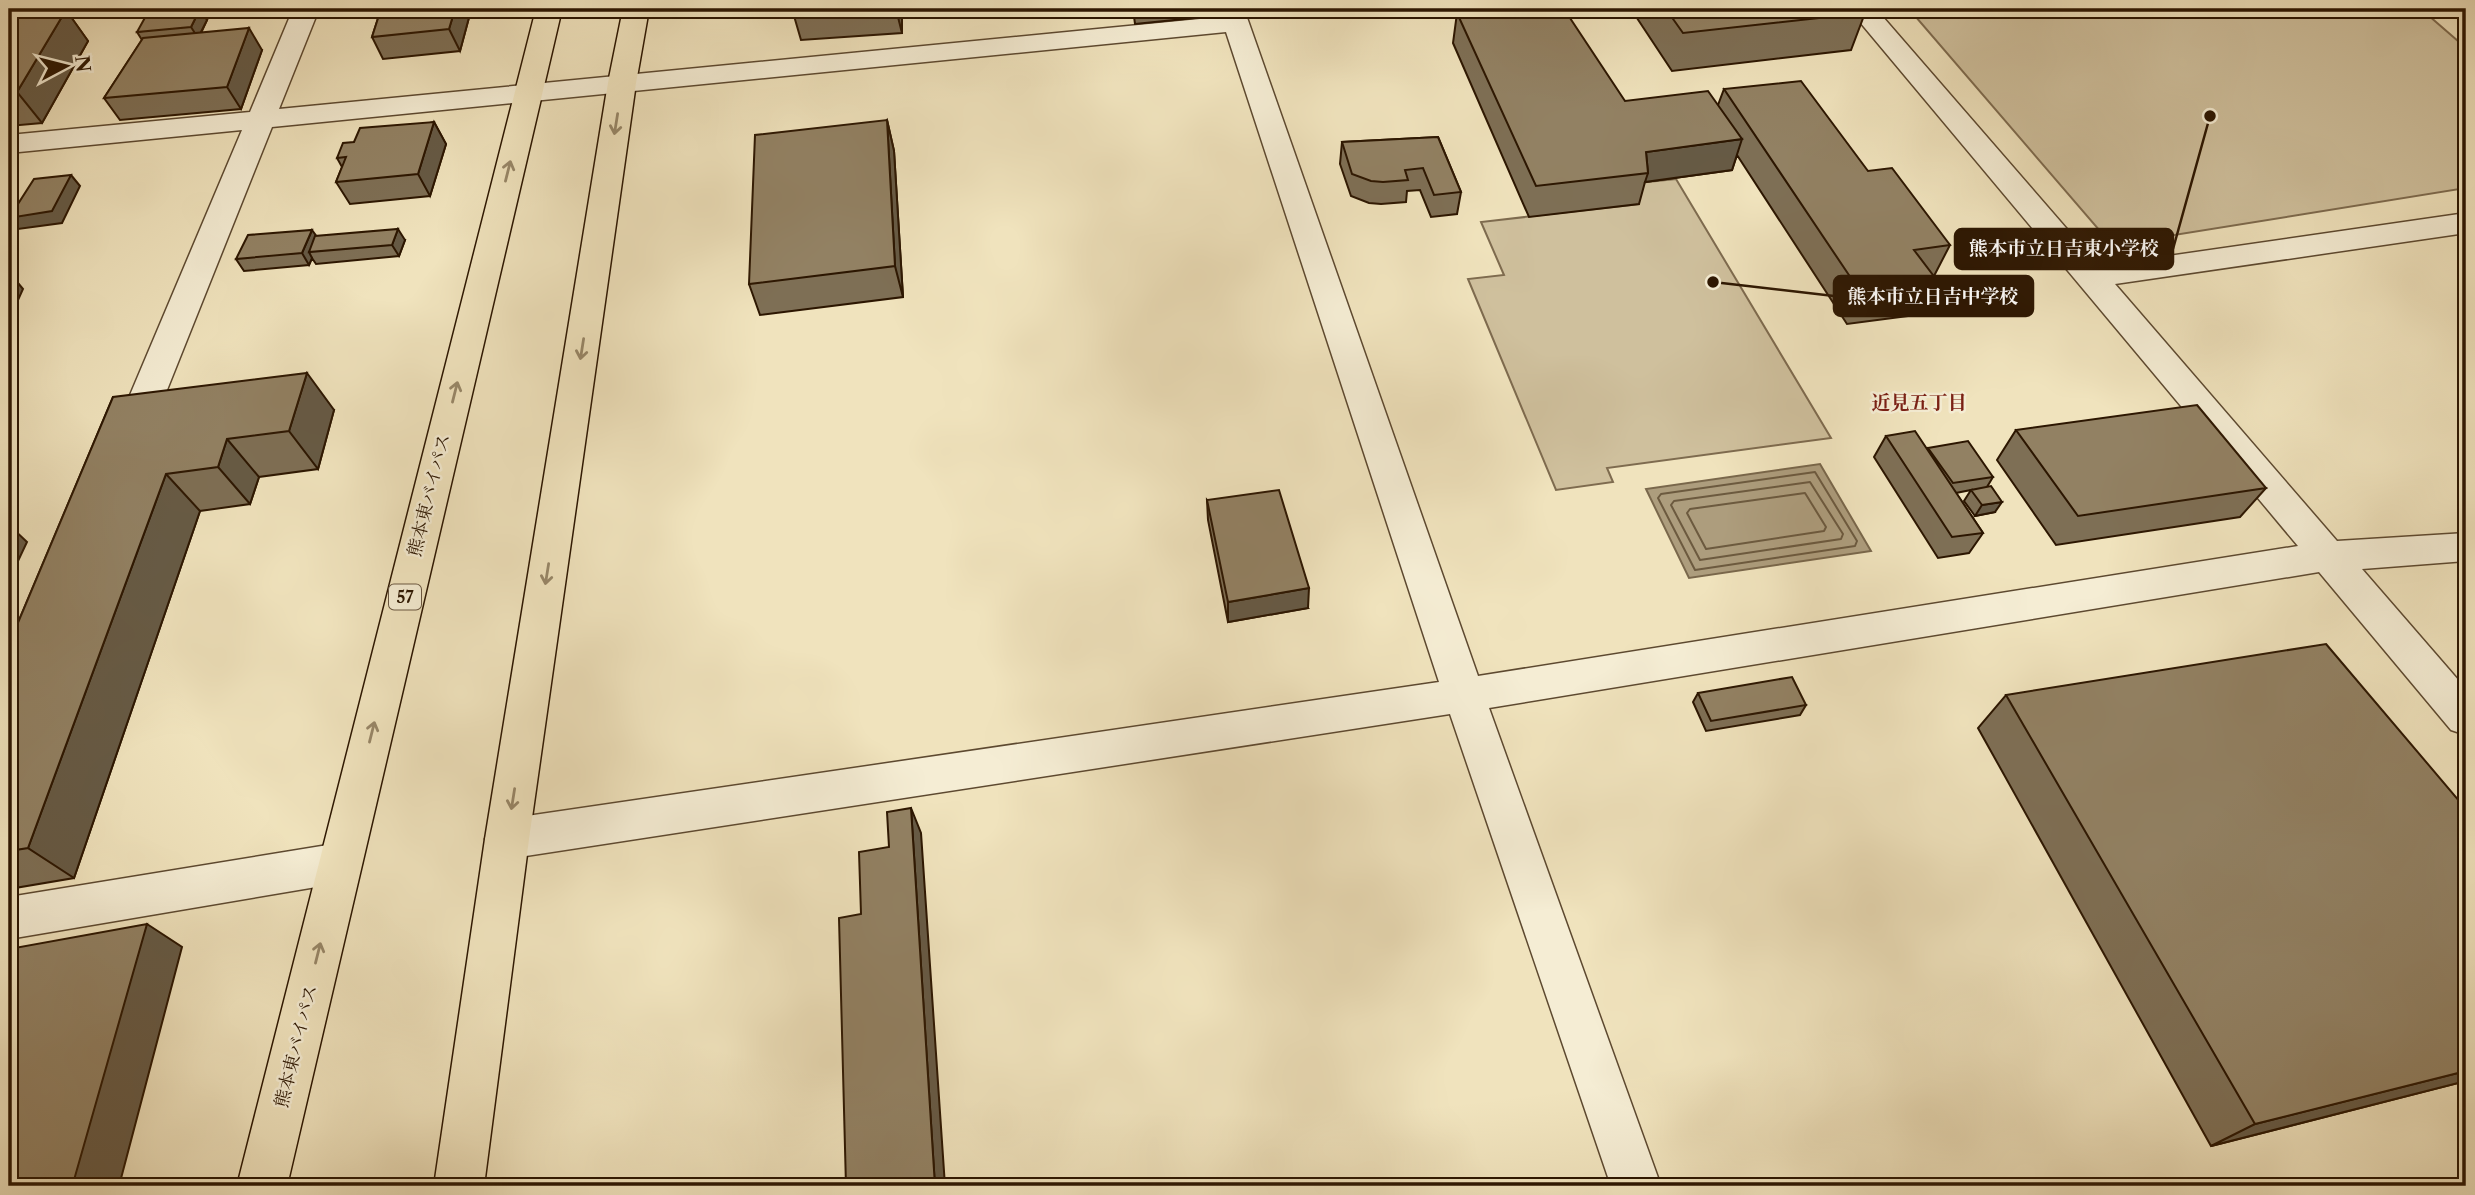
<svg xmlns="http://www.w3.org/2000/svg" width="2475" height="1195" font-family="'Libre Caslon Text','Noto Serif JP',serif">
<rect width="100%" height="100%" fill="#f0e3bd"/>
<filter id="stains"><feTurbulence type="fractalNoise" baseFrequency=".00286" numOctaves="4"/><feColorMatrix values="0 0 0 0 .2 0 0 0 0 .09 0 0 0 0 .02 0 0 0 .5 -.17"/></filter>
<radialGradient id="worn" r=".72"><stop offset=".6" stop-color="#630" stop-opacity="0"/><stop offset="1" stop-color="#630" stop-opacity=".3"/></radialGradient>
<path fill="#cfc09d" stroke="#7e6b4f" stroke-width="2" d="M1909 9H2421L2466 48V188L2112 245Z
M1676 179 1831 438 1607 468 1613 482 1556 490 1468 279 1504 275 1481 222 1639 204 1638 183Z"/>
<path fill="#ad9d7d" stroke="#79674b" stroke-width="2" d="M1820 464 1871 551 1689 578 1646 489Z"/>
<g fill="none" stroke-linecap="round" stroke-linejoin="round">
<path stroke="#6c5a3f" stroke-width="2" d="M1815 472 1857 541 1855 546 1695 570 1658 498 1661 494Z
M1810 482 1843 534 1841 539 1700 560 1671 505 1674 501Z
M1805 493 1826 527 1824 531 1706 549 1687 513 1690 509Z"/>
<g stroke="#5d4930" stroke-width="3">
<path id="minor" d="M293 9H319L279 109 1220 17 1218 9H1244L1478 676 2298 546 1849 9H1876L2099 266 2466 213V233L2115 284 2337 541 2466 533V561L2362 569 2466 689V735L2451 730 2319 572 1489 708 1661 1186H1611L1450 714 507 859 492 853 485 839 492 825 507 819 1439 682 1226 32 272 127 147 440 141 449 129 453 117 449 111 440 242 130 9 153V135L250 112Z
M340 843 356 849 362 863 356 877 340 883 9 939V897Z"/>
</g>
<g stroke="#2c1601" stroke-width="3">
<path id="trunk" d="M536 9H562L287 1186H237Z
M623 9H649L636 83 529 839 484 1186H434L485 839 608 83Z"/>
</g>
<use href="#minor" fill="#f5edd4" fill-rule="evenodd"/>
<use href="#trunk" fill="#f0e3bd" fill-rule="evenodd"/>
</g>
<path fill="#7e6f55" stroke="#2c1601" stroke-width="2" d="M82 9H130L85 13Z
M381 9H470L471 10 460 51 383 59 372 37Z
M792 9H902V33L801 40Z
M1133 9H1204V17L1135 24Z
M1631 9H1862L1865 13 1851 50 1672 71Z
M66 10 88 41 42 123 9 126V16Z
M1457 13 1625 101 1718 105 1724 89 1868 171 1950 245 1934 276 1939 283 1923 314 1847 324 1737 155 1732 170 1645 182 1639 204 1529 217 1453 43Z
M207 20 201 33 262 50 241 109 120 120 104 98 142 40 137 32Z
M887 120 894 151 903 297 760 315 749 284Z
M434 122 446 144 430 196 350 204 336 182 342 167 337 158 354 142Z
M1438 137 1461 192 1457 214 1431 217 1420 190 1407 191 1406 202 1381 204 1369 203 1351 196 1340 164 1342 142Z
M317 236 405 240 399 256 316 264 312 258 309 265 244 271 236 259Z
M113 397 334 410 318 469 259 477 250 504 200 511 74 878 9 889V644Z
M2016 430 2266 488 2240 517 2056 545 1997 460Z
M1886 436 1927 449 1928 448 1993 477 1987 487 1995 512 1975 516 1964 501 1971 490 1956 493 1983 533 1969 553 1938 558 1874 457Z
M1207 500 1308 608 1228 622 1208 520Z
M1698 693 1806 705 1800 715 1706 731 1693 702Z
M2006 695 2466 809V1081L2211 1146 1978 728Z"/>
<path fill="#665a45" stroke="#2c1601" stroke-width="2" d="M200 9 207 20 198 38 191 27Z
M455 9H470L471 10 460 51 449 29Z
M896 9H902V33Z
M66 10 88 41 42 123 17 92Z
M249 28 262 50 241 109 227 87Z
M887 120 894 151 903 297 895 266Z
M434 122 446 144 430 196 418 174Z
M1742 139 1732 170 1645 182 1648 173 1646 152Z
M71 175 80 186 62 223 18 229 9 218Z
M398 229 405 240 399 256 392 245Z
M312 230 320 241 309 252 312 258 309 265 302 253Z
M13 277 23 289 9 320V287Z
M307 373 334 410 318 469 289 431Z
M227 439 259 477 250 504 218 467Z
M166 474 200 511 74 878 28 848Z
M2002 502 1995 512 1975 516 1982 505Z
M9 525 27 542 9 580Z
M1309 588 1308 608 1228 622V602Z
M911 808 921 833 945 1186H935Z
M147 924 182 947 119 1186H44Z
M2466 1071V1081L2211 1146 2255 1124Z"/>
<path fill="#928163" stroke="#2c1601" stroke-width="2" d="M200 9 191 27 137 32 147 14Z
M381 9H455L449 29 372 37Z
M1477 9H1564L1625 101 1708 91 1742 139 1646 152 1648 173 1536 186 1457 13 1476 11Z
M1666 9H1862L1865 13 1683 33Z
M66 10 17 92 9 93V16Z
M249 28 227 87 104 98 143 38Z
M1801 81 1868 171 1892 168 1950 245 1914 250 1939 283 1861 293 1724 89Z
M887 120 895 266 749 284 755 135Z
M434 122 418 174 336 182 346 157 337 158 343 143 354 142 360 128Z
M1438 137 1461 192 1434 195 1423 168 1405 170 1408 180 1383 182 1371 181 1352 174 1342 142Z
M71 175 52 211 9 218 34 179Z
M398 229 392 245 309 252 315 236Z
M312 230 302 253 236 259 248 235Z
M13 277 9 287V278Z
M307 373 289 431 227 439 218 467 166 474 28 848 9 851V644L113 397Z
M2197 405 2266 488 2078 516 2016 430Z
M1915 431 1983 533 1952 537 1886 436Z
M1968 441 1993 477 1953 483 1928 448Z
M1991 486 2002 502 1982 505 1971 490Z
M1279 490 1309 588 1228 602 1207 500Z
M2326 644 2466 809V1071L2255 1124 2006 695Z
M1792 677 1806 705 1711 721 1698 693Z
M911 808 935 1186H846L839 918 861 914 859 852 889 847 887 812Z
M147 924 74 1180 44 1186H9V949Z"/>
<defs><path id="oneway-shaft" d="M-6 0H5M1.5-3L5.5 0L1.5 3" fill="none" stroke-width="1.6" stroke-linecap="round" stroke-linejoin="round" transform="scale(1.75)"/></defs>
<g stroke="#988768">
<use href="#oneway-shaft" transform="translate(616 124) rotate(99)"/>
<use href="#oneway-shaft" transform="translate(508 171) rotate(-76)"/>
<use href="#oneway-shaft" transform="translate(582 349) rotate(99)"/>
<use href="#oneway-shaft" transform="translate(455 392) rotate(-76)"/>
<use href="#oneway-shaft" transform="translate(547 574) rotate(99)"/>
<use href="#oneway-shaft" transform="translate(372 732) rotate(-76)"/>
<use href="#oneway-shaft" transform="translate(513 799) rotate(99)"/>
<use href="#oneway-shaft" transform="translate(318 953) rotate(-76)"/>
</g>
<g text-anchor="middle" stroke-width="5" stroke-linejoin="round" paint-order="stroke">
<rect fill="#f5edd4" stroke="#685640" stroke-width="2" x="389" y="584.5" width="32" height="25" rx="5"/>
<g font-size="16" font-weight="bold" fill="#2c1601">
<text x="405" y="603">57</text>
</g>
<g font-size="18" fill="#2c1601" stroke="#f5edd4">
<text transform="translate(429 495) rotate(-76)" y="6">熊本東バイパス</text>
<text transform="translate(296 1046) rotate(-76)" y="6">熊本東バイパス</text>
</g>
<g font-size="19" font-weight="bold" fill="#7a1f14" stroke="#f5edd4">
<text x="1919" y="409">近見五丁目</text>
</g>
</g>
<path fill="none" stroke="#2c1601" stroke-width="2.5" d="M2210 116L2173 249M1713 282L1834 296"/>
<g fill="#2c1601" stroke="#f5edd4" stroke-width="2.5">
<circle cx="2210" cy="116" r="7"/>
<circle cx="1713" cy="282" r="7"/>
</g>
<g fill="#2c1601" stroke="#2c1601" stroke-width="2.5">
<rect x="1955" y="229" width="218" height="40" rx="7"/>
<rect x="1834" y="276" width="199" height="40" rx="7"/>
</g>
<g font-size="19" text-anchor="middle" font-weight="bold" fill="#fff">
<text x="2064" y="255">熊本市立日吉東小学校</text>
<text x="1933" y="303">熊本市立日吉中学校</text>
</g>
<rect width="2475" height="1195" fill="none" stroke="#f0e3bd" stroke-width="35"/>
<rect x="10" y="10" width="2454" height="1174" fill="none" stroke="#2c1601" stroke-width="3.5"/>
<rect x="18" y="18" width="2440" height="1160" fill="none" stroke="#2c1601" stroke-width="2"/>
<g transform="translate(66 66) rotate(83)" stroke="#f5edd4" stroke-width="5" paint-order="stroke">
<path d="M0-5L12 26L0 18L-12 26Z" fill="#2c1601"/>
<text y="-10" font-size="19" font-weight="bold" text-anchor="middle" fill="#2c1601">N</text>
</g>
<rect width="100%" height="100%" filter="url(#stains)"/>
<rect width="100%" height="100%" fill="url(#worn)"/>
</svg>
